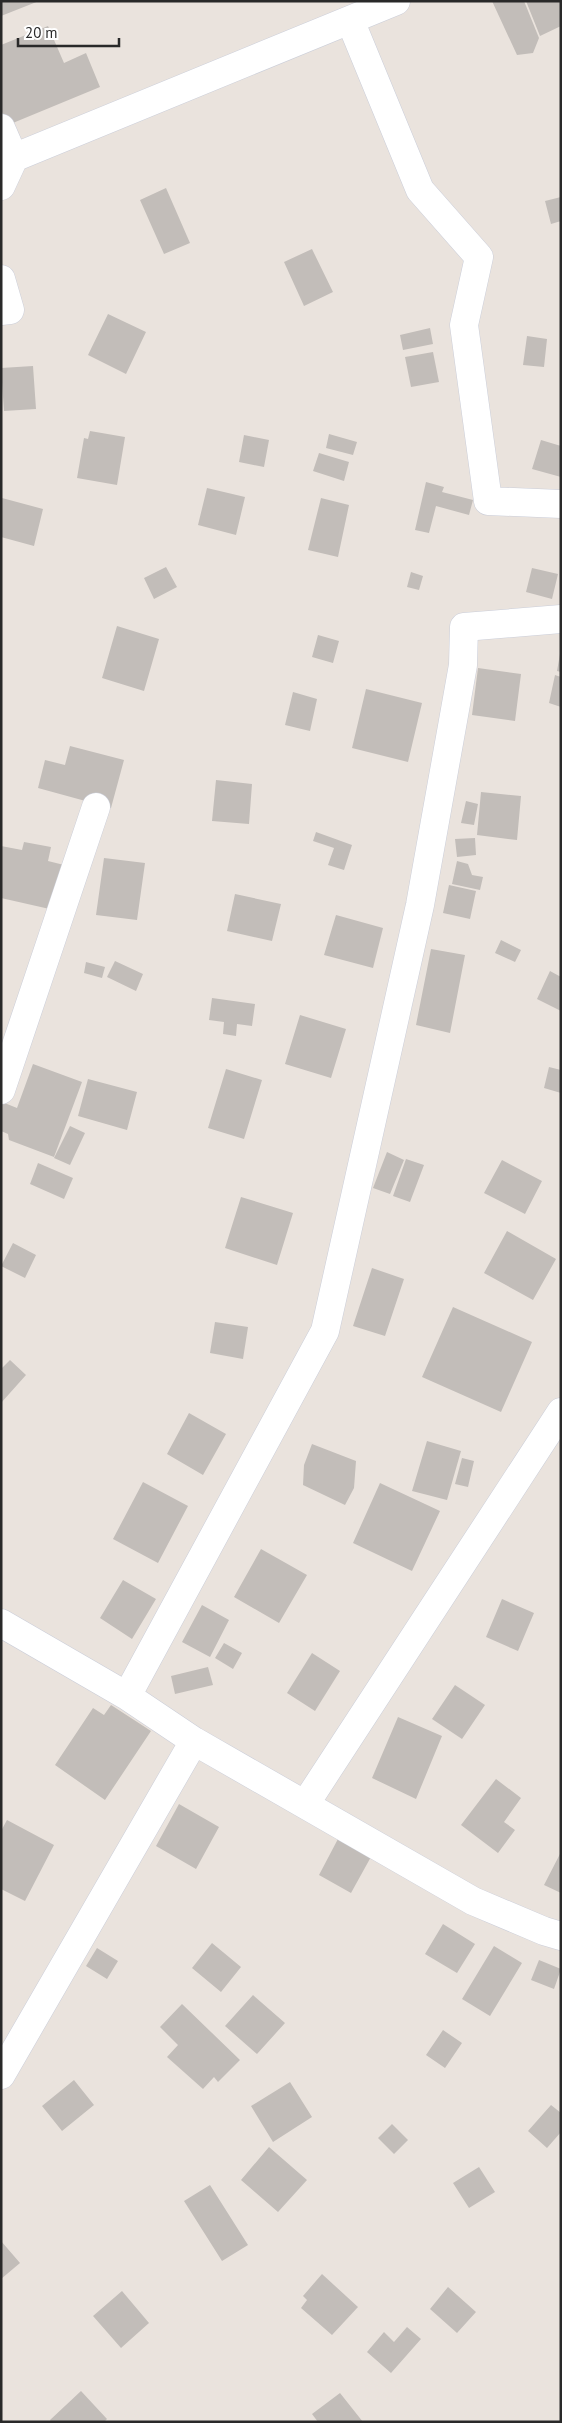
<svg xmlns="http://www.w3.org/2000/svg" width="562" height="2423" font-family="'PT Sans',sans-serif">
<rect width="100%" height="100%" fill="#eae3dd"/>
<path fill="#c2bdb9" d="M1 1H39L1 16Z
M492 1H524L539 38 533 53 517 55Z
M526 1H560L561 26 540 36Z
M48 26 64 63 86 53 100 87 8 125 1 110V45Z
M166 188 190 243 164 254 140 200Z
M561 197V221L551 224 545 201Z
M312 249 333 292 304 306 284 262Z
M108 314 146 332 126 374 88 355Z
M430 328 433 344 403 350 400 335Z
M527 336 547 339 544 367 523 365Z
M433 352 439 382 411 387 405 357Z
M33 366 36 409 4 411 1 368Z
M90 431 125 437 117 485 77 478 84 438 88 439Z
M329 434 357 442 353 455 326 448Z
M244 435 269 440 264 467 239 462Z
M541 440 561 446V477L532 469Z
M319 453 349 462 344 481 313 471Z
M426 482 444 487 442 492 473 500 469 515 436 506 429 533 415 530Z
M207 488 245 497 236 535 198 525Z
M2 498 43 509 34 546 1 537Z
M321 498 349 505 338 557 308 550Z
M166 567 177 587 154 599 144 578Z
M532 568 558 574 552 599 526 592Z
M411 572 423 576 419 590 407 587Z
M117 626 159 639 144 691 102 678Z
M318 635 339 641 333 663 312 657Z
M560 654H561V672L557 671Z
M478 668 521 674 515 721 472 715Z
M555 675 561 677V707L549 703Z
M366 689 422 703 408 762 352 748Z
M293 692 317 699 310 731 285 725Z
M70 746 124 760 111 808 38 788 45 760 65 765Z
M216 780 252 784 249 824 212 821Z
M481 792 521 796 517 840 477 835Z
M466 801 478 804 474 825 461 823Z
M316 832 352 845 344 870 328 865 334 848 313 841Z
M475 838 476 855 457 857 455 839Z
M24 842 51 847 48 861 64 865 54 910 1 898V846L22 850Z
M104 858 145 863 137 920 96 915Z
M457 861 468 864 472 875 483 877 480 890 452 884Z
M449 885 476 891 470 919 443 913Z
M235 894 281 904 272 941 227 931Z
M336 915 383 928 373 968 324 955Z
M501 940 521 950 515 962 495 953Z
M431 949 465 955 450 1033 416 1025Z
M115 961 143 974 136 991 107 977Z
M86 962 105 967 102 978 84 973Z
M550 971 561 977V1011L537 999Z
M212 998 255 1004 252 1026 237 1024 236 1036 223 1034 224 1022 209 1020Z
M300 1015 346 1029 331 1078 285 1064Z
M33 1064 82 1082 54 1157 9 1140 8 1134 1 1131 2 1102 17 1108Z
M549 1067 561 1070V1093L544 1088Z
M226 1069 262 1080 244 1139 208 1128Z
M88 1079 137 1092 127 1130 78 1116Z
M70 1126 85 1133 70 1165 54 1158Z
M387 1152 404 1160 390 1194 373 1188Z
M406 1159 424 1165 410 1202 393 1196Z
M502 1160 542 1181 525 1214 484 1193Z
M38 1163 73 1178 64 1199 30 1184Z
M241 1197 293 1213 277 1265 225 1248Z
M507 1231 556 1259 533 1300 484 1273Z
M13 1243 36 1255 25 1278 1 1266Z
M372 1268 404 1279 385 1336 353 1326Z
M453 1307 532 1342 501 1412 422 1377Z
M215 1322 248 1327 243 1359 210 1353Z
M10 1360 26 1375 1 1403V1369Z
M189 1413 226 1434 203 1475 167 1454Z
M427 1441 461 1451 447 1500 412 1491Z
M312 1444 356 1461 354 1488 345 1505 303 1485 304 1465Z
M462 1458 474 1461 468 1487 455 1484Z
M143 1482 188 1506 158 1563 113 1539Z
M380 1483 440 1511 412 1571 353 1543Z
M261 1549 307 1575 279 1623 234 1597Z
M123 1580 156 1599 132 1639 100 1618Z
M502 1599 534 1613 518 1651 486 1637Z
M202 1605 229 1620 210 1657 182 1642Z
M224 1643 242 1653 233 1669 215 1658Z
M312 1653 340 1671 315 1711 287 1693Z
M208 1667 213 1685 175 1694 171 1676Z
M455 1685 485 1705 462 1739 432 1719Z
M111 1705 151 1731 105 1800 55 1765 93 1708 104 1715Z
M398 1717 442 1736 416 1799 372 1778Z
M496 1779 521 1798 504 1822 515 1830 498 1853 461 1825Z
M179 1804 219 1827 196 1869 156 1846Z
M7 1820 54 1845 25 1901 1 1889V1831Z
M339 1837 372 1855 351 1893 319 1875Z
M561 1852V1893L544 1885Z
M443 1924 475 1944 457 1973 425 1954Z
M212 1943 241 1967 221 1992 192 1968Z
M494 1946 522 1963 490 2016 462 1999Z
M97 1948 118 1961 107 1979 86 1966Z
M539 1960 561 1969 554 1989 531 1980Z
M253 1995 285 2023 257 2054 225 2026Z
M182 2004 240 2060 218 2082 214 2077 203 2089 167 2057 178 2045 160 2027Z
M443 2030 462 2043 445 2068 426 2055Z
M74 2080 94 2105 62 2131 42 2106Z
M290 2082 312 2117 273 2142 251 2106Z
M551 2105 561 2113V2132L547 2148 528 2131Z
M392 2124 408 2140 394 2154 378 2138Z
M269 2147 307 2180 278 2212 241 2180Z
M479 2167 495 2192 469 2208 453 2183Z
M210 2185 248 2245 222 2261 184 2201Z
M1 2241 20 2263 1 2279Z
M322 2274 358 2307 332 2335 301 2308 307 2300 303 2296Z
M448 2287 476 2312 457 2333 430 2309Z
M122 2291 149 2323 121 2348 93 2316Z
M407 2327 421 2339 391 2373 367 2352 384 2332 394 2342Z
M81 2391 107 2419 104 2422H51L50 2420Z
M340 2393 363 2422H318L312 2414Z"/>
<g fill="none" stroke-linecap="round" stroke-linejoin="round">
<g stroke="#cbced9" stroke-width="29">
<path id="minor" d="M350 20 420 190 479 257 464 325 488 501 561 504
M1 128 14 158 1 186
M1 163 396 1
M1 279 10 310 1 311
M1 1090 96 807
M1 1623 127 1696 194 1741 473 1901 544 1931 561 1936
M127 1696 325 1331 420 905 463 665 464 627 561 619
M306 1803 561 1412
M1 2075 194 1741"/>
</g>
<use href="#minor" stroke="#fff" stroke-width="28"/>
</g>
<rect width="562" height="2423" fill="none" stroke="#292929" stroke-width="5"/>
<path d="M18 38v8h101v-8" fill="none" stroke="#292929" stroke-width="2.5"/>
<text x="25" y="38" font-size="15" fill="#292929" stroke="#ffffff" stroke-width="4" paint-order="stroke">20 m</text>
</svg>
